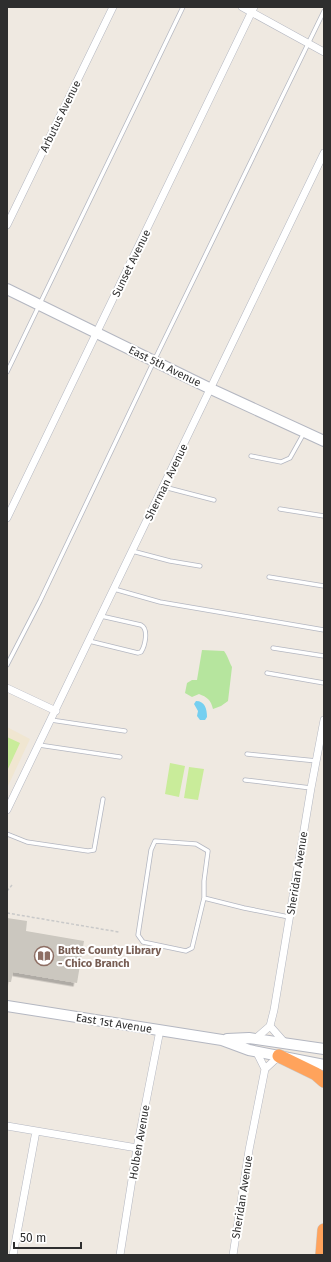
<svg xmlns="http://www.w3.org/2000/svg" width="331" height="1262" font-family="'Fira Sans',sans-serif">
<defs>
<filter id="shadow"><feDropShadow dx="-3.5" dy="3.5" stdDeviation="0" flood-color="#0004"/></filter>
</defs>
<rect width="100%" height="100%" fill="#efe9e1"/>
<path fill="#f0e6d1" d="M7 727 30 739 7 788Z"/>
<path fill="#b6e59e" d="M202 650 224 651C228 656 229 662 232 667L228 701 221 706 213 709C211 700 207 697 199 694L192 697 185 693 187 683 192 680H197Z"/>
<path fill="#c9ec9a" d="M7 737 20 743 7 771Z
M170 763 185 766 179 797 165 794Z
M189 767 204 769 198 800 184 798Z"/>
<path fill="#75cff0" d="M196 701C205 701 207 709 207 717L205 720H200L197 716 198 711 194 704Z"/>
<path fill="#cbc7bf" filter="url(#shadow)" d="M7 918 27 921 26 931 84 941 77 983 13 972 11 982H7Z"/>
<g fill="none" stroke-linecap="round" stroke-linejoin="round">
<g stroke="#b4b7c1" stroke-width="5">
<path id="lane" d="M7 372 183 7
M251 456 281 462 290 458 304 433
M164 487 214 500
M280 509 324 516
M132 551 170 561 200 566
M269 577 324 586
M114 589 160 602 324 630
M89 641 138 653 141 652C145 646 149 629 141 625L101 616
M273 648 324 656
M7 665 40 601 154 361 324 11
M267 673 324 683
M51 720 125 731
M39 745 120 757
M247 754 317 761
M245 780 311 788
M7 834 27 842 88 851 94 850 103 799
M204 898 192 948 186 951 143 942 138 935 151 850 155 841 196 844 208 851 204 881V898L244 908 289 917"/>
</g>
<g stroke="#b4b7c1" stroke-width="8">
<path id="street" d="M242 7 324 52
M7 225 113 7
M7 518 254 7
M7 688 56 711
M7 810 324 153
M270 1026 285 1043
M255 1039 270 1026 274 1010 311 788 324 720
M256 1051 265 1069
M7 1126 137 1148
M13 1255 36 1131
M120 1255 137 1148 160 1030
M233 1255 249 1150 265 1069 279 1056"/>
</g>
<g stroke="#b4b7c1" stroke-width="12">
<path id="secondary" d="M7 289 211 389 324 441
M7 1006 222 1040 249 1050 324 1065
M227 1039 249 1038 324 1049"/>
</g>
<g stroke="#c9c9c9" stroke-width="14">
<path id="highway" d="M279 1056 316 1074 324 1081
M322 1255 324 1230"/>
</g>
<path stroke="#c9c9c9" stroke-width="1.5" stroke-dasharray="3 2" stroke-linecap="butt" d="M7 891 12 885
M7 913 119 932"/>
<use href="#lane" stroke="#fff" stroke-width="3.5"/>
<use href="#street" stroke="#fff" stroke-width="7"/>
<use href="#secondary" stroke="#fff" stroke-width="10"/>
<use href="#highway" stroke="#ffa35c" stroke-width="13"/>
</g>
<defs>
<g id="library-ring" transform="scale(1)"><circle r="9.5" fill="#fff" stroke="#8d6e63" stroke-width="1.5"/><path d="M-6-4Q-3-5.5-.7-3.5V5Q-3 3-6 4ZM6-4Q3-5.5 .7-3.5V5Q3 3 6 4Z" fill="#8d6e63"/></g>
</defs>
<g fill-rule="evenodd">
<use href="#library-ring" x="44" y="956"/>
</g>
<g text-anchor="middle" stroke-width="4" stroke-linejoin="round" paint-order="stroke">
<g font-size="11" fill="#2e2e2e" stroke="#fff">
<text transform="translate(60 116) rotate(-64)" y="4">Arbutus Avenue</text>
<text transform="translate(131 263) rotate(-64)" y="4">Sunset Avenue</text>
<text transform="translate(165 366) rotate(26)" y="4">East 5th Avenue</text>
<text transform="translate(166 482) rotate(-64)" y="4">Sherman Avenue</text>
<text transform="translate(297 873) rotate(-81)" y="4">Sheridan Avenue</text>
<text transform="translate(114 1023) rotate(9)" y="4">East 1st Avenue</text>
<text transform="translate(139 1142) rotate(-80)" y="4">Holben Avenue</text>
<text transform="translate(242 1197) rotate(-81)" y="4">Sheridan Avenue</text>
</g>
<g font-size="11" font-weight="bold" fill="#785e54" stroke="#fff" text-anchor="start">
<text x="58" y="954">Butte County Library<tspan x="58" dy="13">- Chico Branch</tspan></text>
</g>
</g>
<rect width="331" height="1262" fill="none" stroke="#2e2e2e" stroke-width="16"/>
<path d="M14 1242v6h67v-6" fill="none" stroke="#2e2e2e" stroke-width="2"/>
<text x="20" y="1242" font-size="12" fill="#2e2e2e" stroke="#ffffff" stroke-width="3" paint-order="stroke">50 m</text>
</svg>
